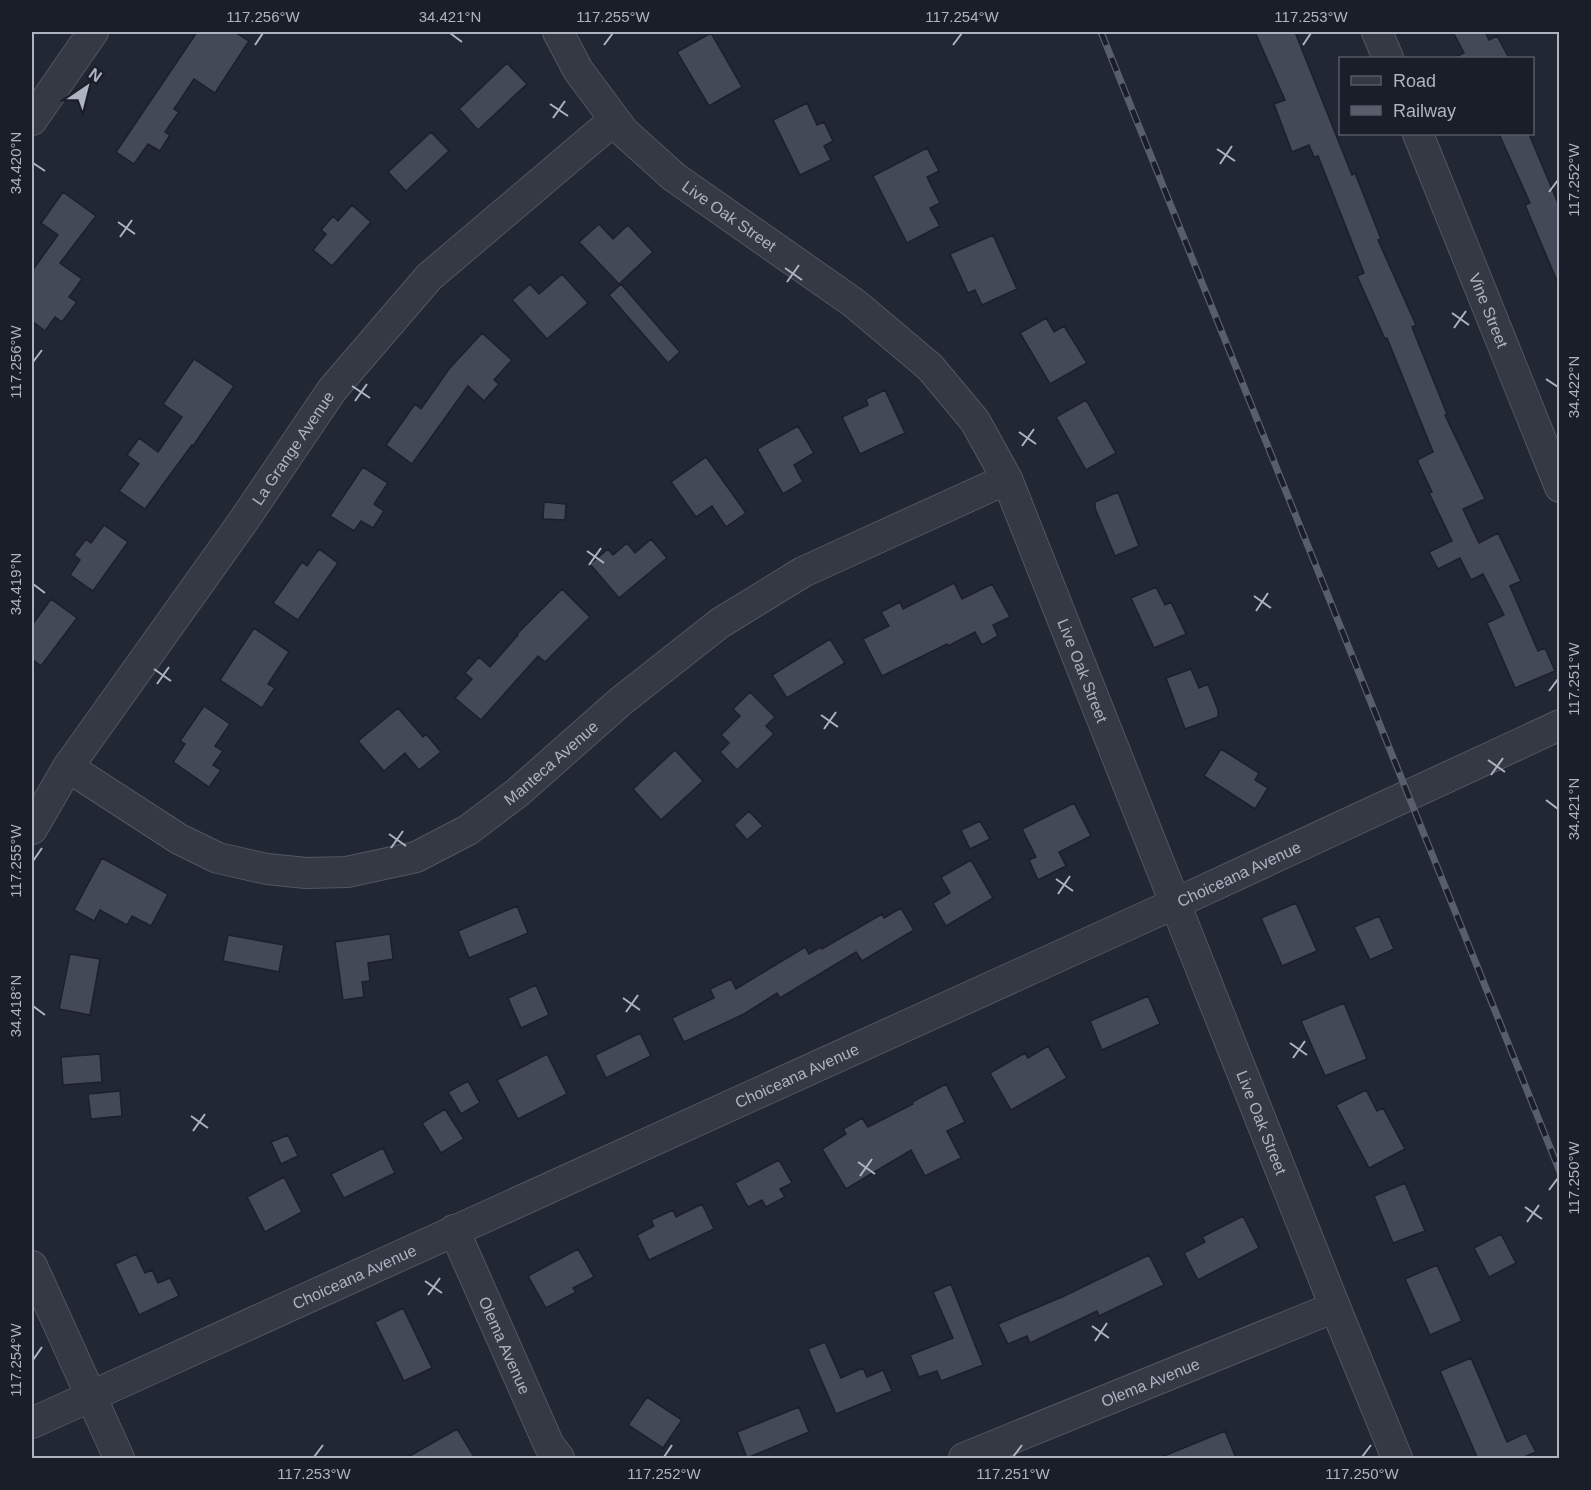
<svg xmlns="http://www.w3.org/2000/svg" width="1591" height="1490" font-family="Arial,sans-serif">
<rect width="100%" height="100%" fill="#212733"/>
<path fill="#434957" stroke="#1c202a" stroke-width="1.5" d="M197 32H235L249 41 215 93 194 79 174 109 179 112 165 132 170 135 160 151 148 144 134 164 116 152Z
M1255 32H1295L1352 175 1355 173 1381 239 1378 240 1416 325 1412 327 1447 414 1445 415 1485 499 1463 509 1479 543 1498 533 1521 581 1510 586 1538 651 1545 648 1555 671 1515 688 1487 623 1504 615 1483 574 1471 580 1460 558 1438 569 1429 552 1452 541 1429 493 1432 492 1417 460 1433 452 1387 338 1385 339 1357 276 1364 273 1318 156 1314 157 1309 145 1292 152 1274 104 1285 100Z
M1453 32H1485L1489 40 1497 36 1509 58H1453L1464 53Z
M711 33 742 87 709 106 677 52Z
M507 63 527 84 478 130 459 109Z
M807 103 817 125 824 122 833 141 824 146 831 160 800 175 773 120Z
M431 132 449 151 406 191 388 172Z
M1499 134H1529L1560 208V288L1525 205 1530 203Z
M927 148 939 171 927 177 940 203 930 208 940 226 907 243 873 176Z
M63 192 96 216 60 263 82 279 69 297 77 302 62 322 55 317 45 331 32 321V271L58 235 41 223Z
M352 205 371 222 332 266 313 250 326 234 321 230 333 216 338 221Z
M599 224 613 239 628 225 653 252 619 284 579 242Z
M993 235 1017 289 982 305 975 290 968 293 950 254Z
M562 274 588 303 547 339 512 300 530 284 539 294Z
M621 284 680 352 668 363 609 295Z
M1046 318 1054 332 1064 326 1087 363 1050 384 1020 333Z
M482 333 512 360 494 380 499 384 484 401 468 386 412 464 386 445 415 404 421 409 449 369Z
M194 359 234 386 193 446 192 445 145 509 119 491 139 464 127 455 139 438 158 452 182 417 163 404Z
M885 390 905 433 860 454 842 417 868 405 866 399Z
M1086 400 1116 453 1086 470 1056 417Z
M798 426 814 453 794 465 803 482 783 494 757 449Z
M706 457 746 513 726 527 712 506 696 517 671 482Z
M363 467 388 483 374 504 384 511 373 528 361 521 354 531 330 516Z
M1118 492 1139 546 1115 556 1095 508V502Z
M544 502 566 504 565 520 543 519Z
M104 525 128 542 93 591 70 575 80 560 74 555 86 539 91 543Z
M651 539 667 558 619 598 590 564 608 549 613 555 627 543 635 553Z
M319 549 338 563 298 620 273 603 302 562 307 566Z
M954 583 962 599 992 584 1010 617 993 625 998 636 982 645 975 632 948 646 947 644 882 676 863 639 889 626 881 612 900 602 903 609Z
M1156 587 1165 605 1171 602 1186 634 1154 648 1131 598Z
M562 589 590 617 545 662 538 656 481 720 455 698 472 679 465 673 479 657 490 667 518 635 517 634Z
M51 599 77 618 41 666 32 659V625Z
M254 628 289 652 268 684 275 688 262 708 220 680Z
M830 639 845 663 787 698 772 675Z
M1191 669 1199 688 1208 684 1218 710V717L1185 729 1166 678Z
M750 692 775 717 766 726 774 734 737 770 720 752 729 743 721 735 740 716 733 709Z
M204 706 230 724 215 746 223 751 213 765 221 770 209 787 173 762 185 744 180 741Z
M398 708 423 737 426 734 441 752 419 770 405 753 384 771 358 741Z
M1221 749 1259 773 1255 780 1268 788 1255 809 1204 776Z
M675 750 703 781 661 820 633 789Z
M1074 803 1091 836 1059 852 1066 866 1038 880 1029 860 1036 857 1022 829Z
M749 811 763 826 747 840 734 825Z
M980 821 990 839 970 849 961 830Z
M102 858 168 894 151 926 132 916 127 925 100 910 94 921 74 910Z
M971 860 993 898 946 926 933 903 950 893 941 877Z
M1296 903 1317 951 1282 966 1261 918Z
M517 906 528 933 469 958 458 931Z
M901 908 914 930 862 961 856 952 780 998 777 993 744 1014 684 1042 672 1018 714 998 710 989 731 979 736 989 805 947 809 954 821 947 822 949 882 914 884 918Z
M1379 916 1394 949 1370 960 1354 927Z
M390 934 393 959 368 963 370 981 362 982 364 997 343 1000 335 942Z
M228 935 284 945 279 972 223 961Z
M70 954 100 959 90 1015 59 1009Z
M536 985 549 1015 521 1028 508 998Z
M1148 996 1160 1024 1102 1050 1090 1021Z
M1344 1003 1367 1059 1325 1076 1301 1021Z
M640 1033 651 1056 606 1078 595 1055Z
M1048 1046 1067 1078 1011 1110 990 1073 1025 1053 1028 1058Z
M100 1054 102 1082 63 1085 61 1057Z
M547 1054 567 1094 518 1119 497 1080Z
M468 1081 480 1103 461 1114 448 1092Z
M946 1084 965 1122 947 1131 961 1158 925 1176 911 1150 846 1189 822 1149 846 1134 843 1129 862 1118 868 1127 913 1104 912 1102Z
M1366 1090 1377 1111 1383 1108 1405 1149 1369 1168 1336 1105Z
M120 1091 122 1116 91 1119 88 1094Z
M445 1109 464 1139 441 1153 422 1123Z
M288 1135 298 1156 281 1164 271 1142Z
M383 1148 395 1173 344 1198 331 1174Z
M779 1160 792 1183 780 1189 785 1197 766 1207 762 1200 748 1207 735 1183Z
M284 1177 302 1212 265 1232 247 1197Z
M1405 1183 1425 1231 1393 1243 1374 1196Z
M702 1204 714 1229 649 1260 637 1235 654 1226 651 1220 673 1210 676 1217Z
M1243 1216 1259 1248 1198 1280 1184 1253 1205 1242 1202 1237Z
M1501 1234 1516 1263 1489 1277 1474 1248Z
M578 1249 594 1277 573 1288 576 1292 546 1308 528 1276Z
M136 1254 145 1273 152 1270 158 1283 170 1278 179 1296 139 1315 115 1264Z
M1149 1255 1164 1285 1099 1316 1097 1311 1030 1343 1027 1336 1008 1344 998 1324 1062 1297Z
M1437 1265 1462 1321 1430 1335 1405 1279Z
M951 1284 983 1365 941 1381 937 1371 919 1377 910 1355 953 1338 933 1292Z
M403 1308 432 1368 404 1381 375 1322Z
M825 1342 841 1378 863 1368 867 1377 883 1370 892 1391 836 1414 808 1349Z
M1471 1358 1507 1442 1526 1433 1536 1452 1522 1458H1474L1477 1457 1440 1371Z
M647 1397 682 1420 663 1448 628 1425Z
M799 1407 809 1432 747 1458 737 1432Z
M457 1429 475 1458H406Z
M1225 1431 1236 1458H1159Z"/>
<g fill="none" stroke-linecap="round" stroke-linejoin="round">
<g stroke="#525662" stroke-width="32">
<g id="minor">
<path id="s1" d="M558 32 578 70 624 132 674 177 854 303 930 367 975 421 1007 479 1335 1307 1397 1458"/>
<path d="M1377 32 1388 58"/>
<path d="M32 120 93 32"/>
<path id="s2" d="M1418 134 1560 487"/>
<path id="s3" d="M68 767 179 839 218 858 267 869 306 873 347 872 416 857 468 830 517 793 621 701 720 623 803 572 1007 479"/>
<path id="s4" d="M32 829 68 767 244 520 332 390 429 277 614 120"/>
<path id="s5" d="M454 1230 549 1445 559 1458"/>
<path d="M32 1266 119 1458"/>
<path id="s6" d="M32 1423 1176 903 1560 725"/>
<path id="s7" d="M964 1458 1335 1307"/>
</g>
</g>
<use href="#minor" stroke="#343944" stroke-width="30"/>
<g stroke="#595e6c" stroke-width="7">
<path id="rail" d="M1101 32 1560 1172"/>
</g>
<use href="#rail" stroke="#1a1e28" stroke-width="4.5" stroke-dasharray="14" stroke-linecap="butt"/>
</g>
<path fill="none" stroke="#aeb3c1" stroke-width="2" d="M450 33 462 42M255 45 263 33M604 45 613 33M953 45 962 33M1303 45 1311 33M550 104 568 116M553 118 565 101M1217 149 1235 161M33 163 45 171M1220 164 1232 146M1549 192 1558 180M118 222 135 234M120 237 132 220M785 268 802 280M787 282 799 265M1452 313 1469 325M1454 328 1466 311M33 362 42 350M1546 379 1558 387M352 386 370 398M355 401 367 384M1019 432 1036 444M1022 446 1034 429M587 551 604 563M589 565 601 548M33 584 45 593M1254 596 1271 608M1256 611 1268 593M154 669 171 681M157 684 169 667M1549 691 1558 679M821 715 838 727M824 729 836 712M1488 760 1505 772M1491 775 1503 758M1546 800 1558 809M389 834 406 846M391 848 403 831M33 861 42 848M1056 879 1073 891M1058 894 1070 876M623 998 640 1010M33 1006 45 1015M626 1012 638 995M1290 1043 1307 1055M1293 1058 1305 1041M191 1116 208 1128M193 1131 205 1114M858 1162 875 1174M860 1176 872 1159M1549 1190 1558 1178M1525 1207 1542 1219M1527 1222 1539 1205M425 1281 442 1293M428 1295 440 1278M1092 1326 1109 1338M1095 1341 1107 1323M33 1360 42 1347M314 1457 323 1445M664 1457 672 1445M1013 1457 1022 1445M1362 1457 1371 1445"/>
<g text-anchor="middle" stroke-width="6" stroke-linejoin="round" paint-order="stroke">
<g font-size="16" fill="#aeb3c1" stroke="#1a1e28">
<text dy="6" stroke="none"><textPath href="#s1" startOffset="255">Live Oak Street</textPath></text>
<text dy="6" stroke="none"><textPath href="#s2" startOffset="190">Vine Street</textPath></text>
<text dy="6" stroke="none"><textPath href="#s4" startOffset="462">La Grange Avenue</textPath></text>
<text dy="6" stroke="none"><textPath href="#s1" startOffset="849">Live Oak Street</textPath></text>
<text dy="6" stroke="none"><textPath href="#s3" startOffset="542">Manteca Avenue</textPath></text>
<text dy="6" stroke="none"><textPath href="#s6" startOffset="1326">Choiceana Avenue</textPath></text>
<text dy="6" stroke="none"><textPath href="#s6" startOffset="840">Choiceana Avenue</textPath></text>
<text dy="6" stroke="none"><textPath href="#s1" startOffset="1335">Live Oak Street</textPath></text>
<text dy="6" stroke="none"><textPath href="#s6" startOffset="354">Choiceana Avenue</textPath></text>
<text dy="6" stroke="none"><textPath href="#s5" startOffset="126">Olema Avenue</textPath></text>
<text dy="6" stroke="none"><textPath href="#s7" startOffset="201">Olema Avenue</textPath></text>
</g>
</g>
<rect width="1591" height="1490" fill="none" stroke="#1a1e28" stroke-width="66"/>
<rect x="1339" y="57" width="195" height="78" fill="#1a1e28" stroke="#555a65" stroke-width="1.5"/>
<rect x="1351" y="76" width="30" height="9" fill="#343944" stroke="#555a65" stroke-width="1.5"/>
<text x="1393" y="87" font-size="18" fill="#aeb3c1">Road</text>
<rect x="1351" y="106" width="30" height="9" fill="#595e6c" stroke="#555a65" stroke-width="1.5"/>
<text x="1393" y="117" font-size="18" fill="#aeb3c1">Railway</text>
<g transform="translate(87 87) rotate(35)" stroke="#1a1e28" stroke-width="4.5" paint-order="stroke">
<path d="M0-4.5L10 22L0 15L-10 22Z" fill="#aeb3c1"/>
<text y="-9" font-size="16" font-weight="bold" text-anchor="middle" fill="#aeb3c1">N</text>
</g>
<rect x="33" y="33" width="1525" height="1424" fill="none" stroke="#aeb3c1" stroke-width="2"/>
<g font-size="15" text-anchor="middle" fill="#aeb3c1">
<text x="263" y="22">117.256°W</text>
<text x="450" y="22">34.421°N</text>
<text x="613" y="22">117.255°W</text>
<text x="962" y="22">117.254°W</text>
<text x="1311" y="22">117.253°W</text>
<text transform="translate(16 163) rotate(-90)" y="5">34.420°N</text>
<text transform="translate(1574 180) rotate(-90)" y="5">117.252°W</text>
<text transform="translate(16 362) rotate(-90)" y="5">117.256°W</text>
<text transform="translate(1574 387) rotate(-90)" y="5">34.422°N</text>
<text transform="translate(16 584) rotate(-90)" y="5">34.419°N</text>
<text transform="translate(1574 679) rotate(-90)" y="5">117.251°W</text>
<text transform="translate(1574 809) rotate(-90)" y="5">34.421°N</text>
<text transform="translate(16 861) rotate(-90)" y="5">117.255°W</text>
<text transform="translate(16 1006) rotate(-90)" y="5">34.418°N</text>
<text transform="translate(1574 1178) rotate(-90)" y="5">117.250°W</text>
<text transform="translate(16 1360) rotate(-90)" y="5">117.254°W</text>
<text x="314" y="1479">117.253°W</text>
<text x="664" y="1479">117.252°W</text>
<text x="1013" y="1479">117.251°W</text>
<text x="1362" y="1479">117.250°W</text>
</g>
</svg>
